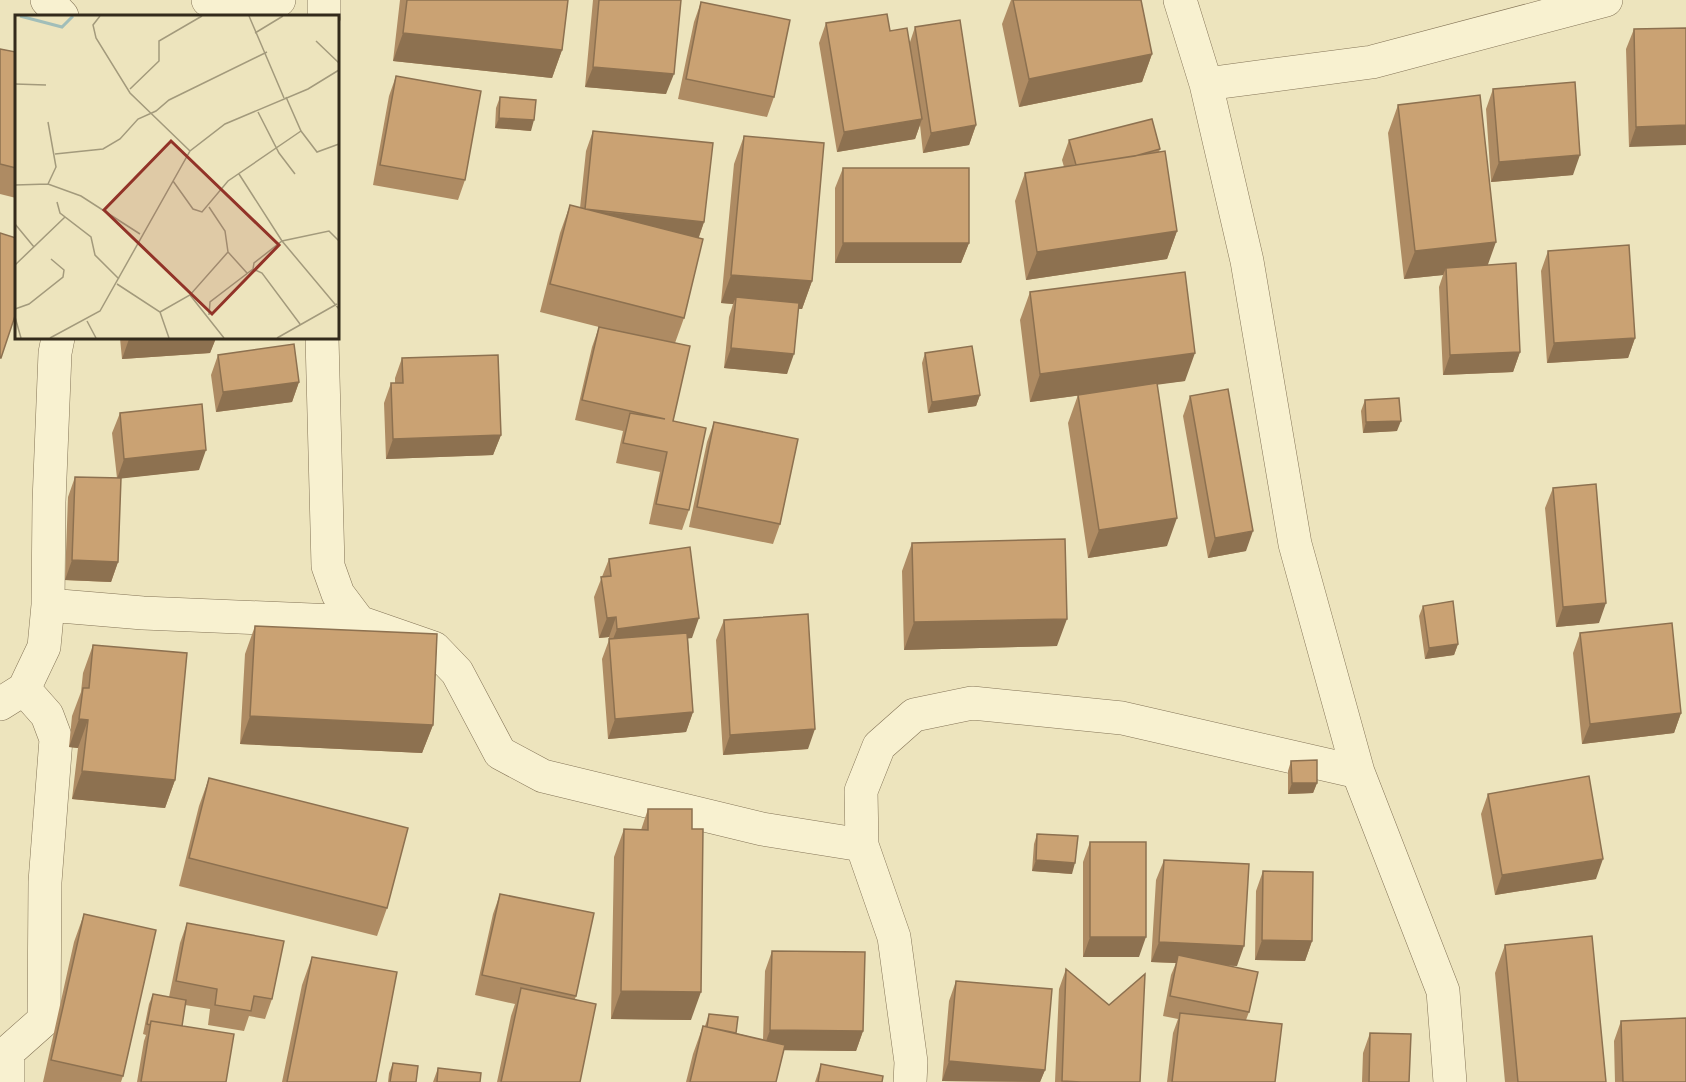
<svg xmlns="http://www.w3.org/2000/svg" width="1686" height="1082" font-family="Bitter,serif">
<rect width="100%" height="100%" fill="#ede4bd"/>
<g fill="none" stroke-linecap="round" stroke-linejoin="round">
<g stroke="#847457" stroke-width="34">
<path id="minor" d="M47 0 62 16
M208 0 227 2 272 3 279 0
M1180 0 1206 84 1247 261 1295 544 1358 772 1443 991 1450 1082
M324 16V0
M1206 84 1372 62 1606 0
M322 338 328 566 338 594 359 622
M48 605 143 613 359 622 434 648 457 672 500 753 543 776 762 829 862 845
M0 704 24 689 44 647 48 605 49 502 55 353 58 338
M8 1082V1052L44 1020 45 882 56 739 47 715 24 689
M910 1082 911 1062 894 937 862 845 861 791 879 746 914 715 972 703 1122 718 1358 772"/>
</g>
<use href="#minor" stroke="#f8f1d0" stroke-width="33"/>
</g>
<path fill="#ae8b63" d="M400 0H568L562 50 552 78 393 61Z
M593 0H681L666 94 585 87Z
M1011 0H1141L1152 54 1142 82 1019 107 1002 24Z
M701 2 774 97 767 117 678 99 694 22Z
M826 23 890 31 910 42 915 27 976 125 969 145 923 153 920 125 915 139 837 152 819 43Z
M1686 28 1629 147 1626 49 1634 29Z
M0 49 16 52V198L0 194Z
M396 76 465 180 458 200 373 185 389 96Z
M1493 89 1573 175 1491 182 1486 109Z
M500 97 531 131 495 128 496 108Z
M1398 105 1488 265 1520 352 1513 372 1443 375 1439 287 1443 275 1404 279 1388 133Z
M593 131 704 222 699 237 684 318 675 343 673 421 689 510 682 530 649 524 660 472 616 463 623 431 575 420 592 347 599 327 540 312 560 233 570 205 580 208 586 151Z
M744 136 812 281 802 309H798L787 374 724 368 729 317 733 304 721 303 734 164Z
M1069 140 1160 149 1159 152 1177 231 1167 259 1026 280 1015 201 1025 173 1064 167 1062 160Z
M843 168 969 243 961 263H835V188Z
M1548 251 1635 338 1628 358 1547 363 1541 271Z
M1030 292 1185 381 1157 384 1167 546 1088 558 1068 423 1078 395 1090 394 1030 402 1020 320Z
M120 338H216L210 353 122 359Z
M925 353 980 395 976 406 928 413 922 363Z
M218 355 299 382 292 402 216 412 211 375Z
M402 358 501 435 493 455 386 459 384 403 391 383H395V378Z
M1190 396 1246 551 1208 558 1183 416Z
M1365 400 1397 431 1363 433 1361 411Z
M120 413 199 470 121 478 118 562 111 582 65 580 68 497 75 477 117 478 112 433Z
M714 422 780 524 773 544 689 527 707 442Z
M1553 488 1599 623 1556 627 1545 508Z
M912 543 1057 646 904 650 902 571Z
M609 559 692 638H688L693 712 686 732 608 739 602 659 609 640V637L599 638 594 597Z
M1423 606 1458 644 1454 655 1425 659 1419 616Z
M724 620 808 749 723 755 716 640Z
M255 626 433 725 422 753 240 744 245 654Z
M1580 633 1681 713 1674 733 1582 744 1573 653Z
M93 645 175 780 165 808 72 799 78 748 69 747 72 716 81 692 83 673Z
M1291 761 1317 783 1313 793 1288 794V771Z
M209 778 387 908 377 936 179 886 199 806Z
M1488 794 1596 879 1495 895 1481 814Z
M648 809 691 1020 611 1019 614 857 624 829 641 830Z
M1037 834 1072 874 1032 871 1034 844Z
M1090 842 1139 957H1083V862Z
M1164 860 1237 966 1227 965 1249 1012 1246 1020 1275 1082H1167L1173 1033 1178 1019 1163 1016 1171 975 1176 963 1151 962 1156 880Z
M1263 871 1312 941 1305 961 1255 960 1256 891Z
M500 894 576 996 575 999 580 1082H497L511 1016 515 1004 475 995 493 914Z
M84 914 123 1076 121 1082H43L74 942Z
M187 923 272 999 265 1019 249 1016 244 1031 208 1025 210 1009 185 1005 182 1026 226 1082H137L144 1041 146 1035 143 1034 149 1004 153 994 169 997 180 943Z
M1505 945 1606 1082H1505L1495 973Z
M772 951 863 1031 856 1051 784 1050 776 1082H686L693 1054 703 1026H705L709 1014 736 1033 763 1040 765 971Z
M312 957 376 1082H282L302 985Z
M1066 969 1140 1082H1055L1059 989Z
M956 981 1045 1070 1040 1082 942 1081 949 1001Z
M1621 1021 1686 1082H1615L1614 1041Z
M1370 1033 1409 1082H1362L1363 1053Z
M393 1063 416 1082H388L389 1073Z
M821 1064 882 1082H815Z
M438 1068 480 1082H433Z"/>
<path fill="#8d7150" d="M403 33 562 50 552 78 393 61Z
M1152 54 1142 82 1019 107 1029 79Z
M593 67 674 74 666 94 585 87Z
M499 118 534 120 531 131 495 128Z
M922 119 915 139 837 152 844 132Z
M976 125 969 145 923 153 931 133Z
M1686 125V145L1629 147 1636 127Z
M1580 155 1573 175 1491 182 1499 162Z
M584 210 704 222 697 242Z
M1177 231 1167 259 1026 280 1037 252Z
M1496 242 1486 270 1446 268 1443 275 1404 279 1415 251Z
M843 243H969L961 263H835Z
M731 275 812 281 802 309 735 304 736 297 733 304 721 303Z
M150 338H216L210 353 122 359 129 339Z
M1635 338 1628 358 1547 363 1554 343Z
M731 348 794 354 787 374 724 368Z
M1520 352 1513 372 1443 375 1450 355Z
M1195 353 1185 381 1030 402 1040 374Z
M299 382 292 402 216 412 223 392Z
M980 395 976 406 928 413 932 402Z
M1401 421 1397 431 1363 433 1366 422Z
M501 435 493 455 386 459 393 439Z
M206 450 199 470 117 479 124 459Z
M1177 518 1167 546 1088 558 1099 530Z
M1253 531 1246 551 1208 558 1215 538Z
M72 560 118 562 111 582 65 580Z
M1606 603 1599 623 1556 627 1563 607Z
M616 617 609 637 599 638 607 618Z
M699 618 692 638 609 649 617 629Z
M1067 619 1057 646 904 650 914 622Z
M1458 644 1454 655 1425 659 1429 648Z
M693 712 686 732 608 739 615 719Z
M1681 713 1674 733 1582 744 1590 724Z
M250 716 433 725 422 753 240 744Z
M79 719 88 720 78 748 69 747Z
M815 729 808 749 723 755 730 735Z
M82 771 175 780 165 808 72 799Z
M1292 783H1317L1313 793 1288 794Z
M1603 859 1596 879 1495 895 1502 875Z
M1036 860 1075 863 1072 874 1032 871Z
M1090 937H1146L1139 957H1083Z
M1262 940 1312 941 1305 961 1255 960Z
M1159 942 1244 946 1237 966 1177 963 1178 955 1176 963 1151 962Z
M621 991 701 992 691 1020 611 1019Z
M770 1030 863 1031 856 1051 763 1050Z
M949 1061 1045 1070 1040 1082 942 1081Z"/>
<path fill="#caa273" stroke="#8d7150" stroke-width="1.5" d="M407 0H568L562 50 403 33Z
M599 0H681L674 74 593 67Z
M1013 0H1141L1152 54 1029 79Z
M701 2 790 20 774 97 686 79Z
M887 14 890 31 907 28 922 119 844 132 826 23Z
M960 20 976 125 931 133 915 27Z
M1686 28V125L1636 127 1634 29Z
M0 49 16 52V168L0 164Z
M396 76 481 91 465 180 380 165Z
M1575 82 1580 155 1499 162 1493 89Z
M1480 95 1496 242 1415 251 1398 105Z
M500 97 536 100 534 120 499 118Z
M1152 119 1160 149 1135 156 1076 165 1069 140Z
M593 131 713 143 704 222 585 209Z
M744 136 824 143 812 281 731 275Z
M1165 151 1177 231 1037 252 1025 173Z
M843 168H969V243H843Z
M570 205 703 239 684 318 550 284Z
M0 233 16 238V313L1 358H0Z
M1629 245 1635 338 1554 343 1548 251Z
M1516 263 1520 352 1450 355 1446 268Z
M1185 272 1195 353 1040 374 1030 292Z
M736 297 799 303 794 354 731 348Z
M599 327 690 346 673 421 706 428 689 510 656 504 667 452 623 443 630 413 665 419 582 400Z
M129 338H150L129 339Z
M294 344 299 382 223 392 218 355Z
M972 346 980 395 932 402 925 353Z
M498 355 501 435 393 439 391 383H403L402 358Z
M1157 383 1177 518 1099 530 1078 395Z
M1228 389 1253 531 1215 538 1190 396Z
M1399 398 1401 421 1366 422 1365 400Z
M202 404 206 450 124 459 120 413Z
M714 422 798 439 780 524 697 507Z
M75 477 121 478 118 562 72 560Z
M1596 484 1606 603 1563 607 1553 488Z
M1065 539 1067 619 914 622 912 543Z
M690 547 699 618 617 629 616 617 607 618 601 577 611 576 609 559Z
M1453 601 1458 644 1429 648 1423 606Z
M808 614 815 729 730 735 724 620Z
M1672 623 1681 713 1590 724 1580 633Z
M255 626 437 634 433 725 250 716Z
M687 633 693 712 615 719 609 639Z
M93 645 187 653 175 780 82 771 88 720 79 719 83 688H89Z
M1317 760V783H1292L1291 761Z
M1589 776 1603 859 1502 875 1488 794Z
M209 778 408 828 387 908 189 858Z
M648 809H692V829H703L701 992 621 991 624 829 648 830Z
M1037 834 1078 836 1075 863 1036 860Z
M1090 842H1146V937H1090Z
M1164 860 1249 864 1244 946 1159 942Z
M1263 871 1313 872 1312 941 1262 940Z
M500 894 594 913 576 996 482 975Z
M84 914 156 930 123 1076 51 1060Z
M187 923 284 941 272 999 254 996 251 1011 215 1005 217 989 176 981Z
M1592 936 1606 1082H1518L1505 945Z
M772 951 865 952 863 1031 770 1030Z
M1178 955 1258 972 1249 1012 1170 996Z
M312 957 397 972 376 1082H287Z
M1066 969 1109 1005 1145 974 1140 1082H1081L1062 1081Z
M956 981 1052 989 1045 1070 949 1061Z
M521 988 596 1004 580 1082H501Z
M153 994 186 1000 182 1026 151 1021 150 1025 147 1024Z
M1180 1013 1282 1024 1275 1082H1172Z
M709 1014 738 1017 736 1033 707 1027Z
M1686 1018V1082H1623L1621 1021Z
M151 1021 234 1034 226 1082H141Z
M703 1026 785 1045 776 1082H690Z
M1370 1033 1411 1034 1409 1082H1369Z
M393 1063 418 1066 416 1082H390Z
M821 1064 883 1076 882 1082H818Z
M438 1068 481 1073 480 1082H437Z"/>
<g transform="translate(15 15)">
<rect width="324" height="324" fill="#ede4bd"/>
<path fill="none" stroke="#a1beb9" stroke-width="3" d="M5 1 47 12 58 1"/>
<path fill="none" stroke="#a39a7c" stroke-width="1.5" d="M85 1 78 10 81 23 115 78 175 136M234 1 269 83M240 18 268 1M301 26 324 48M0 69 31 70M115 74 144 46V26L187 1M271 82 286 116 302 137 324 129M243 97 264 138 280 159M33 107 41 152 33 169M40 139 88 134 105 124 123 104 141 96 154 85 252 37M224 159 267 226 324 294M158 166 178 194 187 197 213 166 286 116M0 170 33 169 66 181 125 219M42 187 45 198 76 222 80 240 104 264M194 192 210 216 213 237 232 258M0 209 19 232M0 250 50 202M238 254 239 248 267 226 314 216 324 226M102 269 145 297 154 323M175 280 209 323M0 294 14 289 48 262 49 255 36 244M145 297 175 280 213 237M194 300 195 287 238 254 247 258 285 309M0 302 6 323M72 306 81 323M35 323 85 296 175 136 210 109 293 74 324 55M262 323 322 289"/>
<path fill="#923328" fill-opacity="0.15" stroke="#923328" stroke-width="3" d="M156 126 264 230 197 299 89 195Z"/>
<rect width="324" height="324" fill="none" stroke="#332a1b" stroke-width="3"/>
</g>
</svg>
